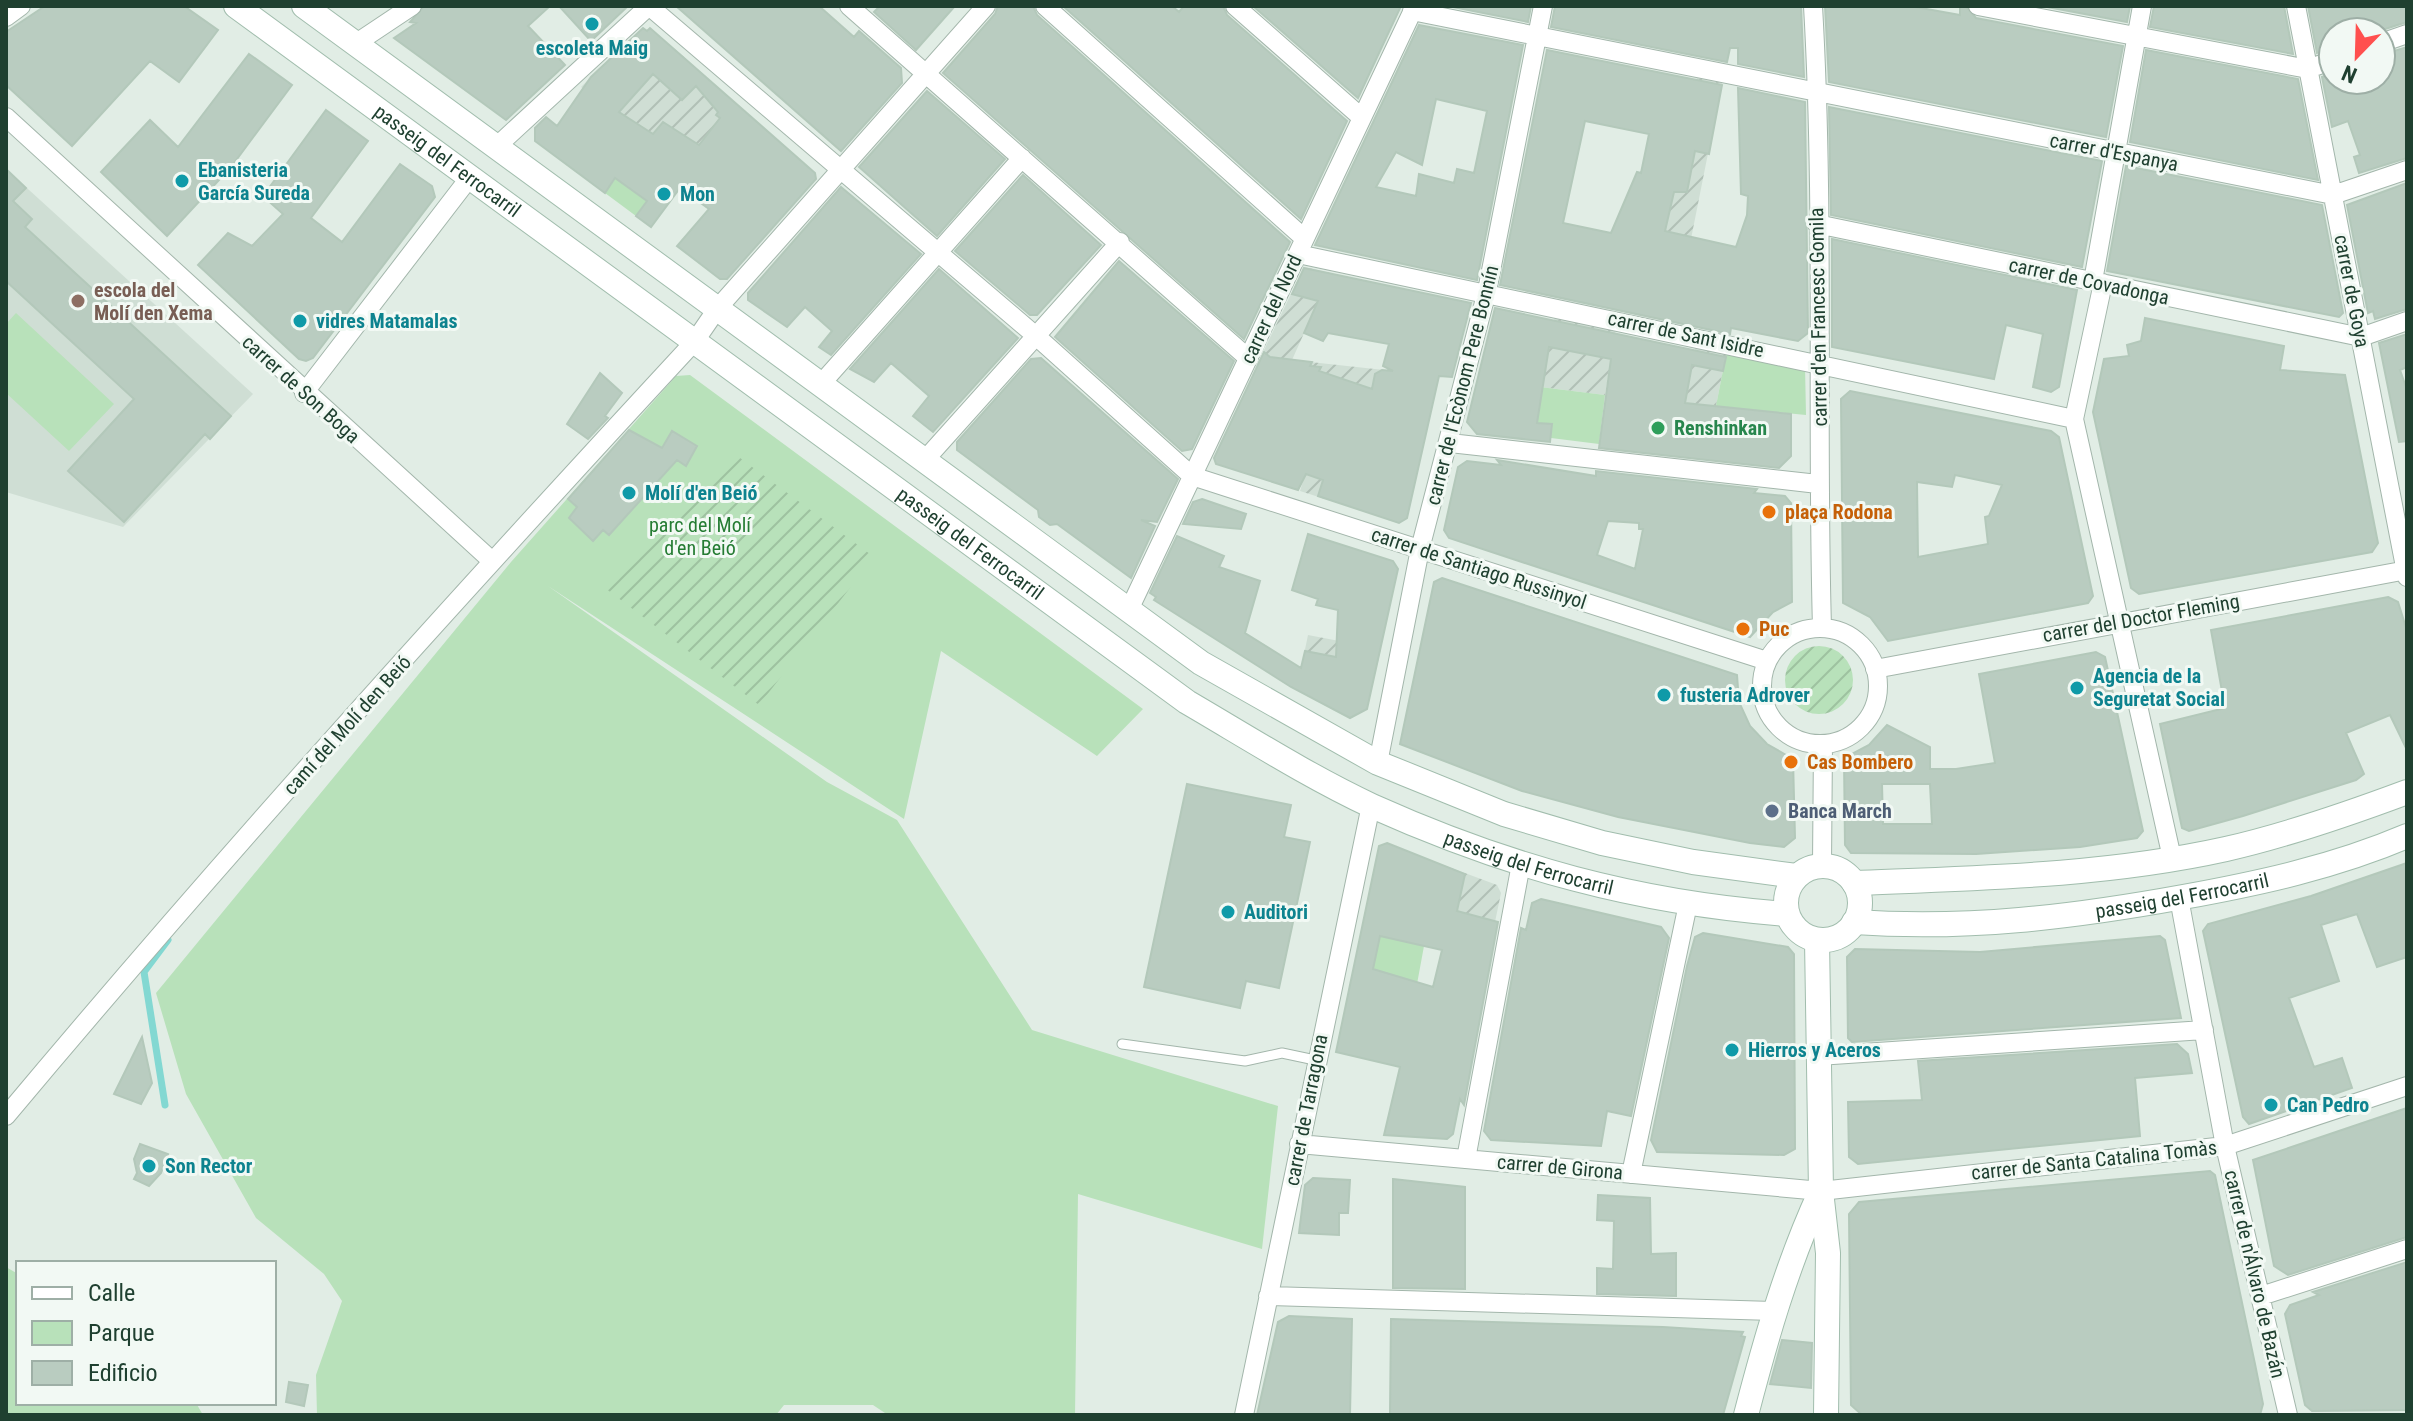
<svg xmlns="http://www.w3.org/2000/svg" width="2413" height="1421" font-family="'Roboto Condensed',sans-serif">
<defs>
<pattern id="industrial-furrows" width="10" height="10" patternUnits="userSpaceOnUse" patternTransform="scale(2)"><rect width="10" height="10" fill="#cfded4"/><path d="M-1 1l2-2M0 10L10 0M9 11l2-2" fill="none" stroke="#b1c0b6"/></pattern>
<pattern id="garden-furrows" width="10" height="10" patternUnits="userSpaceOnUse" patternTransform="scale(2)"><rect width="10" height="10" fill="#b8e1ba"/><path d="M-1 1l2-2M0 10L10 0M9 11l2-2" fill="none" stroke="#9ec2a0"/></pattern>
</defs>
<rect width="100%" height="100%" fill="#e1ede5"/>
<path fill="#cfded4" d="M6 169 253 394 123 527 6 492Z"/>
<path fill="url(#industrial-furrows)" d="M675 49 739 106 702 148 653 134 581 87 593 75 631 99Z
M1697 78 1722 83 1689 249 1662 244Z
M1304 267 1331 273 1292 360 1439 376 1434 399 1372 386 1368 409 1428 421 1423 448 1363 436 1344 443 1325 499 1300 491 1318 434 1305 400 1252 375Z
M1555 316 1616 328 1605 395 1540 387Z
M1696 344 1727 350 1716 406 1685 403Z
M1308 635 1381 649 1374 678 1302 664Z
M1438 863 1497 885 1501 893 1495 922 1448 952 1421 945Z"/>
<path fill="#b8e1ba" d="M649 132 682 153 636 216 605 193Z
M16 313 114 404 69 451 6 393V324Z
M1727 350 1805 366 1806 415 1716 406Z
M690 375 1143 709 1097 756 941 651 904 819 548 586 827 782 897 820 1032 1030 1278 1106 1262 1249 1078 1194 1075 1415H888L873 1405H784L776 1415H317L316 1375 342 1301 324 1274 256 1218 186 1094 156 993 511 562 676 376Z
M1540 387 1605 395 1599 444 1535 436Z
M1363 932 1424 946 1417 984 1354 969Z
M6 1267 18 1274V1403H196L203 1415H6Z"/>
<path fill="url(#garden-furrows)" d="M732 452 874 557 759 705 605 588Z
M1785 680a34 34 0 1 1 68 0a34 34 0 1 1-68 0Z"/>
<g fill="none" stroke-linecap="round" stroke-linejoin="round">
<path stroke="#83d8d2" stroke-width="7" d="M165 1105 144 972 168 940"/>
</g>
<path fill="#b9ccc0" stroke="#b3c8ba" stroke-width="2" fill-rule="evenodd" d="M45 6H184L218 30 179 82 150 61 72 146 6 85V32Z
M424 6H550L528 26 565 65 506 120 394 38 416 23 410 22Z
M559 6H628L591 41Z
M676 6H819L854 37 859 31 901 68 902 83 841 151Z
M880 6H955L916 50 874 12Z
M998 6H1033L1037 15 1290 242 1244 339 943 73 995 14Z
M1063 6H1172L1179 12 1184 6H1223L1227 15 1347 121 1301 219Z
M1253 6H1401L1358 98Z
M1448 6H1531L1528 22Z
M1555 6H1801L1804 77 1738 64V48H1730L1727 62 1551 27Z
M1825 6H1910L1960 15V6H1966L1976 18 2123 46 2106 137 1829 82Z
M2042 6H2130L2127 22Z
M2154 6H2284L2293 54 2150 27Z
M2308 6H2407V22L2376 32H2333V48L2317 53Z
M1419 25 1523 45 1477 280 1315 245ZM1436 99 1487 111 1474 173 1457 169 1454 183 1419 174 1416 196 1376 187 1396 152 1422 165Z
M643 28 647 31 650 28 815 173 816 179 727 279H720L677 246 709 209 680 188 651 227 636 216 647 201 615 178 605 193 535 141V128L546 117 557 126 591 77ZM653 74 682 100 696 86 718 112 716 115 720 118 699 145 663 122 653 134 619 112Z
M2407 47V158L2359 173 2354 157 2360 155 2348 121 2332 127 2322 77 2333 73V80H2381V55Z
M1547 50 1722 85 1709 154 1695 151 1687 192H1674L1665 231 1736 247 1747 215 1748 196 1741 194 1738 88 1805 102 1808 333 1798 341 1731 328 1730 334 1500 285ZM1585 121 1649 134 1641 173 1637 172 1611 233 1563 223Z
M2146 50 2298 79 2318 180 2130 142Z
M249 54 292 85 231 167 167 236 101 172 150 120 178 147Z
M927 91 1005 159 937 236 859 167Z
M1829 107 2102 161 2082 267 1831 215Z
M326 110 368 141 311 218 342 242 400 164 432 186 435 197 313 358 306 361 299 359 198 265 228 233 252 246 283 214 263 196Z
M2126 166 2322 205 2343 313 2339 317 2107 271Z
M6 169 26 188 13 201 32 219 25 227 231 416 210 439 205 434 124 522 68 471 134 399 6 281Z
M1023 175 1101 245 1037 315H1030L955 251Z
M2407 183V309L2375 319 2373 311 2368 313 2347 205Z
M841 187 921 254 831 355 819 347 832 331 805 307 787 327 748 300V293Z
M1832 239 2077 290 2059 387 2051 392 2033 387 2043 334 2006 325 1994 379 1832 347Z
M1119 261 1234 361 1192 449 1182 451 1055 337Z
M1304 268 1471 303 1452 377 1439 376 1407 518 1399 523 1318 496 1323 480 1306 474 1298 490 1216 464 1214 458 1264 352 1270 357 1312 362 1310 366 1321 367 1319 371 1372 389 1375 374 1382 370 1393 371 1383 366 1389 344 1328 333 1323 341 1304 333 1318 301 1292 294Z
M939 269 1018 338 933 432 913 416 929 396 891 363 874 382 850 369Z
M1495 308 1726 357 1723 371 1692 365 1685 403 1791 414V456L1779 468 1599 448 1611 359 1549 347 1537 423 1552 424 1550 442 1477 434 1467 422Z
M2145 318 2284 346 2280 370 2345 375 2378 543 2372 552 2139 594 2131 588 2093 412 2104 359 2129 356 2127 345 2141 341Z
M2407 334V367L2400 370 2407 390V441L2399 442 2379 343Z
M1041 358 1178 479 1157 522 1141 520 1155 526 1131 578 1057 524 1050 525 1039 517 1038 510 957 450V442L1031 359Z
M600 373 622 393 605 416 608 418 588 439 567 424Z
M1850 391 2051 431 2059 437 2093 596 2088 603 1888 641 1870 617 1843 603 1841 399ZM1955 475 2002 485 1989 516 1985 517 1988 544 1918 557 1917 482 1952 487Z
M629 430 662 448 672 431 697 446 686 466 677 460 609 535 603 530 593 541 569 518 577 507 568 499Z
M1497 460 1596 476V471L1757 489 1754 493 1785 496 1791 503 1792 602 1773 612 1750 637 1449 538 1444 530 1458 467 1467 461 1501 465ZM1608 521 1639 523V529H1643L1635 569 1597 555Z
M1202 499 1246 514 1241 529 1183 524 1193 502Z
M1308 534 1393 561 1398 569 1367 709 1350 718 1291 687 1154 600 1156 597 1150 593 1177 536 1224 556 1219 567 1260 581 1245 633 1301 668 1305 651 1336 657 1338 610 1316 605 1318 599 1292 590Z
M1442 578 1737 675 1739 702 1750 726 1767 744 1793 759 1795 838 1784 847 1750 843 1618 817 1522 791 1400 744 1434 582Z
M2388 597 2398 602 2407 631V750L2390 715 2346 733 2364 774 2356 780 2243 816 2189 831 2182 828 2160 724 2225 708 2211 630Z
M2096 652 2105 657 2143 831 2137 838 2080 847 1976 854 1851 853 1845 845 1844 758 1869 745 1887 725 1930 747V769H1956L1995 763 1979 674ZM1882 784H1930L1932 824H1883Z
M1187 784 1291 805 1284 837 1310 842 1279 988 1246 981 1240 1008 1144 987Z
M1387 843 1465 874 1457 911 1498 922 1464 1105 1460 1099 1453 1134 1447 1139 1384 1135 1400 1067 1336 1052 1379 846ZM1380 936 1442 950 1433 987 1373 969Z
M2407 863V957L2377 967 2357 914 2321 925 2339 981 2289 998 2314 1067 2342 1058 2352 1088 2249 1124 2243 1117 2203 931 2208 924 2311 896Z
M1541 899 1661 927 1669 938 1631 1116 1607 1111 1601 1146 1491 1140 1484 1131 1521 928 1526 930 1532 903Z
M1703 933 1788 947 1794 954 1795 1149 1784 1155 1657 1152 1651 1140 1687 966 1695 937Z
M2160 936 2165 940 2181 1018 1852 1042 1848 1038 1847 957 1855 949 1980 952Z
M142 1037 152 1083 141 1104 114 1094Z
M2177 1044 2188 1054 2192 1073 2135 1078 2140 1136 1858 1164 1849 1157 1848 1102 1922 1100 1918 1061Z
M2407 1108V1237L2288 1275 2274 1266 2253 1160Z
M140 1144 168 1154 161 1173 149 1186 134 1179 137 1173 134 1159Z
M2210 1171 2215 1175 2255 1364 2263 1404 2260 1415H1862L1851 1405 1849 1214 1859 1202Z
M1313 1178 1350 1180 1348 1213H1339V1235L1299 1233 1305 1185Z
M1393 1179 1465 1187V1289L1393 1288Z
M1598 1195 1650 1198 1651 1254 1676 1253V1296L1597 1294V1268L1613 1269 1614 1221 1597 1220Z
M2407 1262V1410L2312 1411 2305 1405 2285 1314 2290 1305 2319 1295 2313 1292Z
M1289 1316 1352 1319 1350 1415H1257L1278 1322Z
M1391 1319 1663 1327 1743 1332 1741 1336 1745 1337 1723 1415H1390Z
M1782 1340 1812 1343 1811 1388 1770 1384Z
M289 1382 308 1385 304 1406 286 1402Z"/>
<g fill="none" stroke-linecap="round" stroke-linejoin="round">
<g stroke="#a3b6ab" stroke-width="11">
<path id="service" d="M1122 1044 1245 1061 1282 1053 1315 1060"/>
</g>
<g stroke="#a3b6ab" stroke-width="20">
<path id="minor" d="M849 6 1248 358
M1045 6 1304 238
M1235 6 1361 117
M1813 6C1825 213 1816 420 1822 627
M1978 6 2308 69 2333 60
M2296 6 2407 577
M1412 11 2333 195 2407 170
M6 17 21 6
M2381 43 2407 34
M355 44 412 6
M6 117 492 561
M496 147 649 6 1036 336 1192 476 1767 661
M1817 224 2361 337 2407 321
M1298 254 2074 419
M2093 281 2142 6
M2103 283 2074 419 2172 858
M820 385 1022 158
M304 393 470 177
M1450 443 1818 484
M923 462 1120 242
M1128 612 1415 6
M1762 686a58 58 0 1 1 116 0a58 58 0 1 1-116 0Z
M1875 669 2407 570
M1378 763 1420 549 1487 291 1543 6
M1822 865 1823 744
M2179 898 2225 1146 2288 1415
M1818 1056 2204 1030
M6 1116C228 851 460 595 695 341L717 309 986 6
M1299 1144 1821 1191 2225 1146 2407 1086
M1466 1159 1521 864
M1631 1174 1688 904
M1268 1296 1773 1311
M2261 1296 2407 1249
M1244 1415 1371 805"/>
</g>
<g stroke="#a1bdad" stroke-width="26">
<g id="secondary">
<path id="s1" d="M236 6 1187 702C1247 737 1308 776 1372 806 1508 867 1638 903 1787 914"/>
<path d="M304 6 1201 663 1378 763 1504 814 1602 843 1693 862 1796 876"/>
<circle cx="1823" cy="903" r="37"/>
<path d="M1854 883C1978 878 2104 876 2226 849 2288 835 2348 814 2407 792"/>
<path id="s2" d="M1854 922C1967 930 2073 917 2183 897 2260 883 2334 867 2407 836"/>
<path d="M1817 940 1821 1191 1828 1253 1826 1415"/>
<path d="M1746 1415C1766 1338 1787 1265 1820 1193"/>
</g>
</g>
<use href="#service" stroke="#fff" stroke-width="9"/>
<use href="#minor" stroke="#fff" stroke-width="18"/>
<use href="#secondary" stroke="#fff" stroke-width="24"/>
</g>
<g fill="#0f9aa8" stroke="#f2f9f4" stroke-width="3">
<circle cx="592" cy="24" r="8"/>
<circle cx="182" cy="181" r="8"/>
<circle cx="664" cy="194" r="8"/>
<circle cx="300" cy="321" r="8"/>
<circle cx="629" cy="493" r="8"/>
<circle cx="2077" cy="688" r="8"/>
<circle cx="1664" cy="695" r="8"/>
<circle cx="1228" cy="912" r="8"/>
<circle cx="1732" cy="1050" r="8"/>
<circle cx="2271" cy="1105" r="8"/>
<circle cx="149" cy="1166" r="8"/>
</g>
<circle fill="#8d6e63" stroke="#f2f9f4" stroke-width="3" cx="78" cy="301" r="8"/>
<circle fill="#2e9e5b" stroke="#f2f9f4" stroke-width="3" cx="1658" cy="428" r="8"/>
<g fill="#e8710a" stroke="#f2f9f4" stroke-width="3">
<circle cx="1769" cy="512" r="8"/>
<circle cx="1743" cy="629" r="8"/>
<circle cx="1791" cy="762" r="8"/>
</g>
<circle fill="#5c6f8a" stroke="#f2f9f4" stroke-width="3" cx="1772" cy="811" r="8"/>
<g text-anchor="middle" stroke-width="6" stroke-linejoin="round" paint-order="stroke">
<g font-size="20" font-weight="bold" fill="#0d838f" stroke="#f2f9f4" text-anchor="start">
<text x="592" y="55" text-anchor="middle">escoleta Maig</text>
<text x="198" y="177">Ebanisteria<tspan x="198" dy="23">García Sureda</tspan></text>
<text x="680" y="201">Mon</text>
<text x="316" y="328">vidres Matamalas</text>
<text x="645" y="500">Molí d'en Beió</text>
<text x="2093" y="683">Agencia de la<tspan x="2093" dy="23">Seguretat Social</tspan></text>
<text x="1680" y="702">fusteria Adrover</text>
<text x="1244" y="919">Auditori</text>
<text x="1748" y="1057">Hierros y Aceros</text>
<text x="2287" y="1112">Can Pedro</text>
<text x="165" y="1173">Son Rector</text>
</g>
<g font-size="20" fill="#1f4030" stroke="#f2f9f4">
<text transform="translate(2114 152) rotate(11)" y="7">carrer d'Espanya</text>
<text dy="7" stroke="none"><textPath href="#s1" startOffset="262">passeig del Ferrocarril</textPath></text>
<text transform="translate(2089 281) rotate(12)" y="7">carrer de Covadonga</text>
<text transform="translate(2352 291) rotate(79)" y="7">carrer de Goya</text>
<text transform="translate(1271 309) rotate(-65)" y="7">carrer del Nord</text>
<text transform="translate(1818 317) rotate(-91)" y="7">carrer d'en Francesc Gomila</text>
<text transform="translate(1686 334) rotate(12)" y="7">carrer de Sant Isidre</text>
<text transform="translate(1462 385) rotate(-76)" y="7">carrer de l'Ecònom Pere Bonnín</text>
<text transform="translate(301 389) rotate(42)" y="7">carrer de Son Boga</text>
<text dy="7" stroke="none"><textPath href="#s1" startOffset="910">passeig del Ferrocarril</textPath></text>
<text transform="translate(1479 568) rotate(18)" y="7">carrer de Santiago Russinyol</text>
<text transform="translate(2141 618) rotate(-10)" y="7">carrer del Doctor Fleming</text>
<text transform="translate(347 725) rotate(-48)" y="7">camí del Molí den Beió</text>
<text dy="7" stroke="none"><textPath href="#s1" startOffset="1558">passeig del Ferrocarril</textPath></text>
<text dy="7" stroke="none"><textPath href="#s2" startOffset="330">passeig del Ferrocarril</textPath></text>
<text transform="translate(1306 1110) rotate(-79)" y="7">carrer de Tarragona</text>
<text transform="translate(2094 1160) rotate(-6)" y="7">carrer de Santa Catalina Tomàs</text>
<text transform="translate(1560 1167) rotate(5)" y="7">carrer de Girona</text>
<text transform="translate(2255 1274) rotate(77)" y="7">carrer de n'Álvaro de Bazán</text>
</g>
<g font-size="20" font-weight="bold" fill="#785e54" stroke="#f2f9f4" text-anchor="start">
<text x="94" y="297">escola del<tspan x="94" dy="23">Molí den Xema</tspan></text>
</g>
<g font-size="20" font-weight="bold" fill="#27864d" stroke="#f2f9f4" text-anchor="start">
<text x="1674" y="435">Renshinkan</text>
</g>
<g font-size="20" font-weight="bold" fill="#c56008" stroke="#f2f9f4" text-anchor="start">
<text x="1785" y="519">plaça Rodona</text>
<text x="1759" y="636">Puc</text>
<text x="1807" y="769">Cas Bombero</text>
</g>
<g font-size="20" fill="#257c33" stroke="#f2f9f4">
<text x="700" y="532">parc del Molí<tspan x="700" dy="23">d'en Beió</tspan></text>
</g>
<g font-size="20" font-weight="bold" fill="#4e5e75" stroke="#f2f9f4" text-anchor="start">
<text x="1788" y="818">Banca March</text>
</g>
</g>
<rect width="2413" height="1421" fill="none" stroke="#1f4030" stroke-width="16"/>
<rect x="16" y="1261" width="260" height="144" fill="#f2f9f4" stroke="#9eafa6" stroke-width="2"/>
<rect x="32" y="1287" width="40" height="12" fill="#ffffff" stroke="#9eafa6" stroke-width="2"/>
<text x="88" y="1301" font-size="24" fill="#1f4030">Calle</text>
<rect x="32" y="1321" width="40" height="24" fill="#b8e1ba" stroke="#9eafa6" stroke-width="2"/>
<text x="88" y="1341" font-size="24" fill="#1f4030">Parque</text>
<rect x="32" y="1361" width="40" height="24" fill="#b9ccc0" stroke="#9eafa6" stroke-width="2"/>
<text x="88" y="1381" font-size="24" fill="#1f4030">Edificio</text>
<g transform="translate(2357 56) rotate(203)"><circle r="38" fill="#f2f9f4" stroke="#9eafa6" stroke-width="2"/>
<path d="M0-6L14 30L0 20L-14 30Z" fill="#ff504e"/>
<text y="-12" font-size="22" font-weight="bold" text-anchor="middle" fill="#1f4030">N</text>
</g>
</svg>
